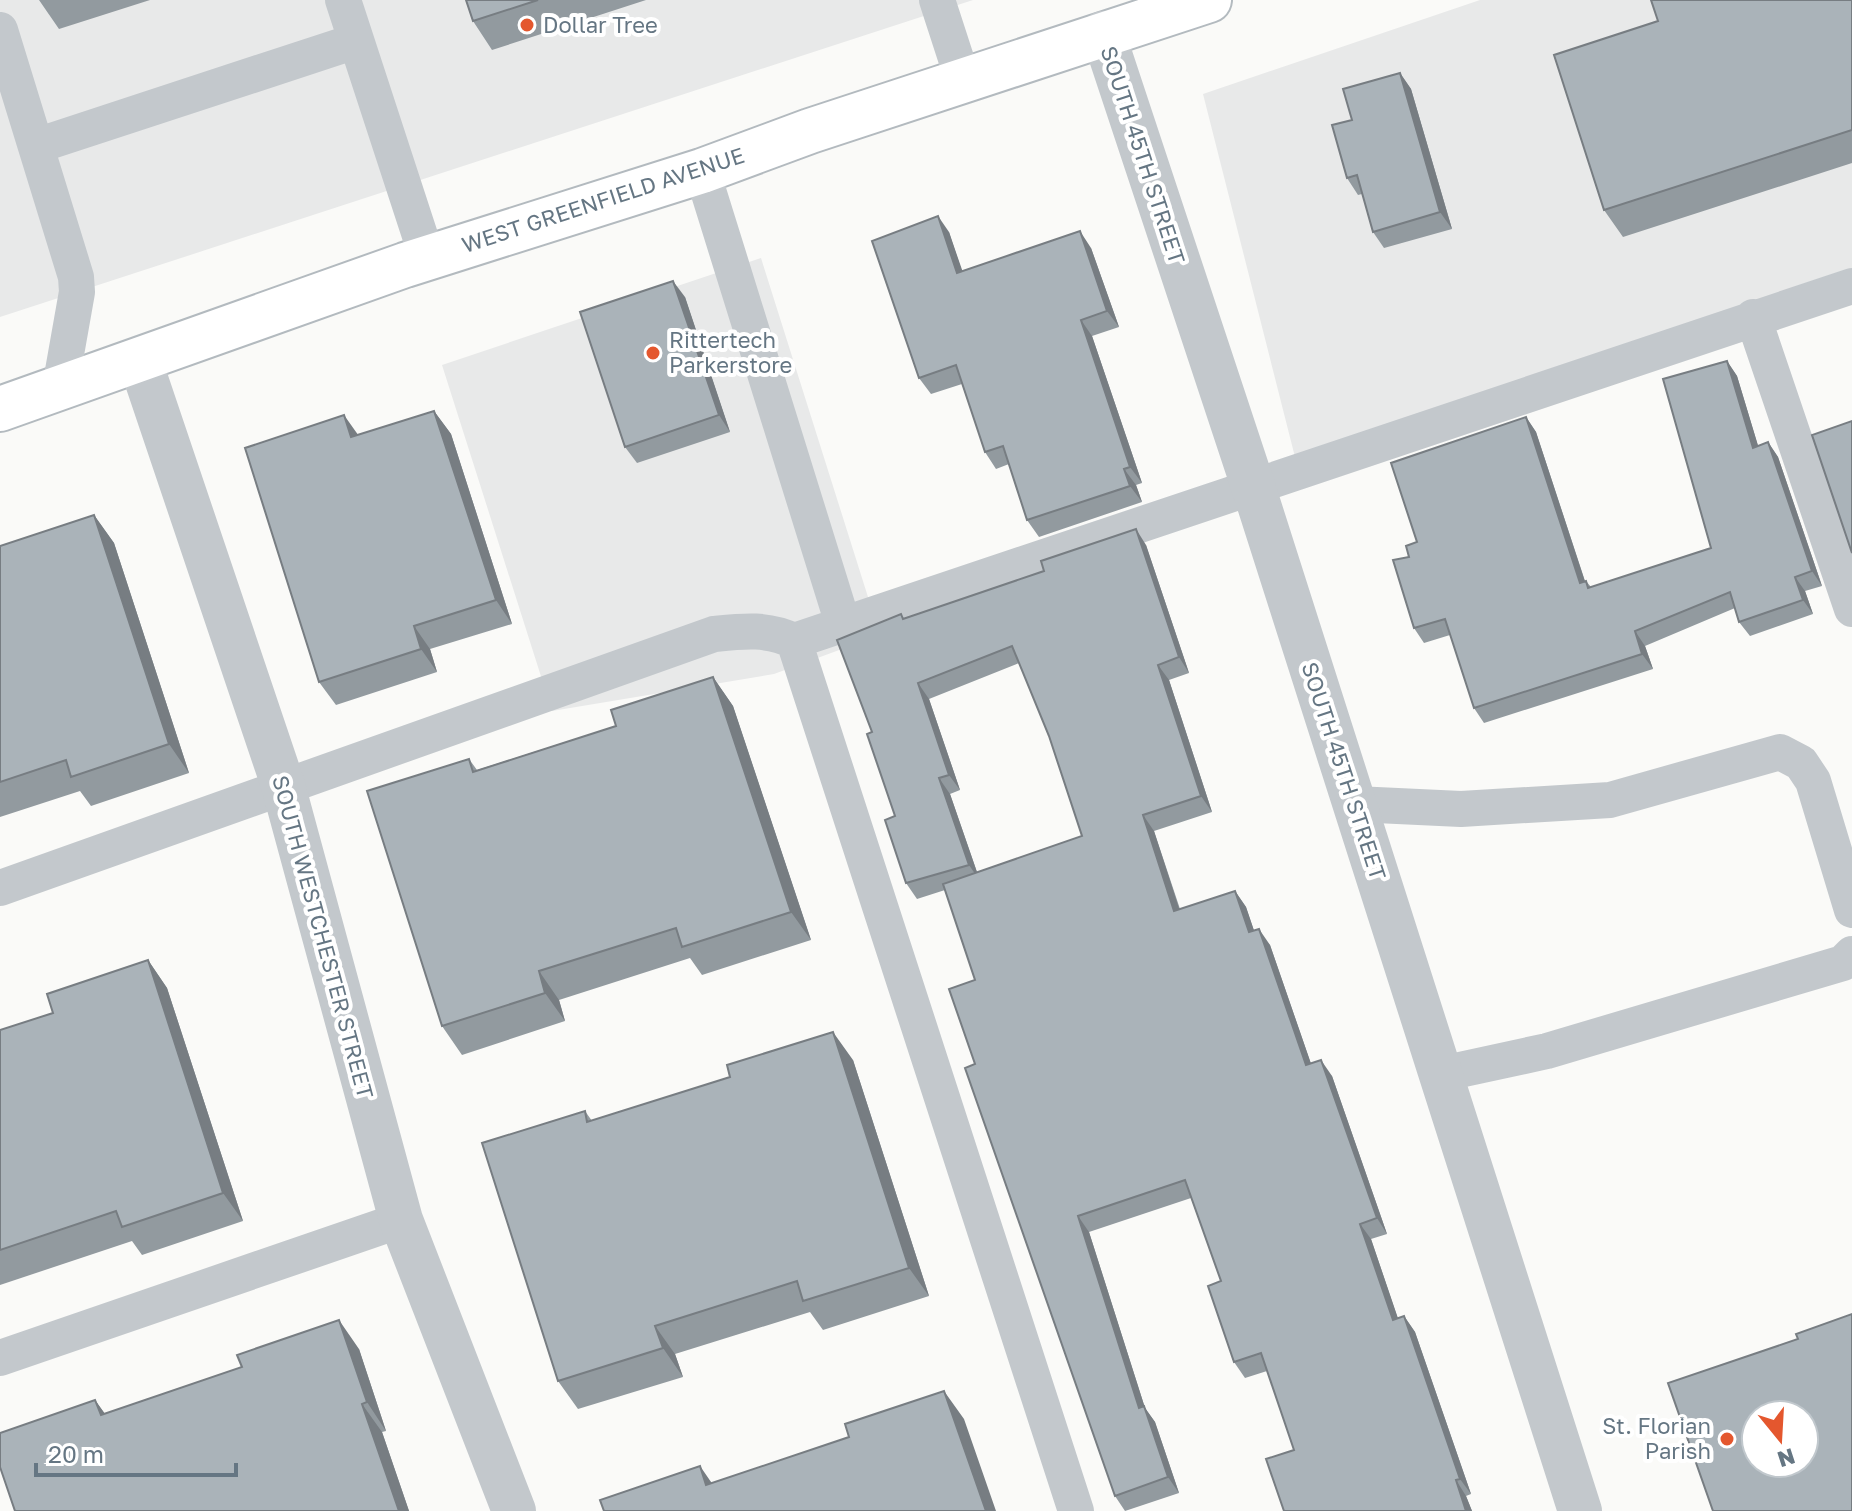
<svg xmlns="http://www.w3.org/2000/svg" width="1852" height="1511" font-family="'Golos Text',sans-serif">
<rect width="100%" height="100%" fill="#fafaf8"/>
<path fill="#e8e9e9" d="M0 0H973L0 317Z
M1480 0H1852V279L1296 461 1203 94Z
M761 258 880 635 774 674 552 711 442 365Z"/>
<g fill="none" stroke-linecap="round" stroke-linejoin="round">
<g stroke="#b3babf" stroke-width="48">
<path id="secondary" d="M0 409 405 265 702 171 810 131 1209 0"/>
</g>
<path stroke="#c3c8cc" stroke-width="36" d="M343 0 427 257
M937 0 963 80
M0 30 76 277 77 292 60 388
M36 146 356 41
M702 171 843 624
M1753 317 1852 609
M1355 804 1461 809 1610 800 1780 752 1801 763 1813 781 1852 910
M0 888 714 634C743 631 767 628 794 641
M1441 1074 1547 1051 1843 963 1852 954
M0 1358 401 1220
M1076 1511 794 641 1852 286"/>
<path stroke="#c3c8cc" stroke-width="44" d="M1103 33 1254 489 1580 1511
M140 361 283 785 401 1220 514 1511"/>
<use href="#secondary" stroke="#fff" stroke-width="44"/>
</g>
<path fill="#929a9f" fill-rule="evenodd" d="M39 0H150L59 29Z
M466 0H646L492 50 473 21Z
M1852 0V163L1623 237 1604 210 1658 21Z
M1400 73 1411 89 1452 229 1384 248 1373 232 1362 194 1358 195 1347 178 1352 120Z
M949 232 962 272 1091 248 1119 327 1092 336 1142 483 1136 485 1142 502 1039 537 1027 520 1009 464 996 469 985 452 962 384 931 394 919 378Z
M685 297 730 432 637 463 625 447Z
M1727 361 1737 376 1758 446 1768 442 1778 457 1822 586 1805 591 1813 614 1750 636 1739 622 1735 608 1645 646 1653 669 1484 723 1474 708 1450 635 1424 643 1414 628 1409 557 1417 542 1526 417 1536 432 1585 581H1586L1591 587 1711 548Z
M434 411 451 434 512 624 430 649 437 672 336 705 319 682 358 435Z
M94 515 114 543 189 773 91 806 80 791 0 817V564Z
M1146 545 1189 673 1169 680 1212 812 1154 831 1180 909 1235 891 1246 907 1254 931 1270 945 1311 1064 1332 1076 1387 1234 1371 1239 1398 1319 1404 1316 1415 1332 1471 1494 1466 1496 1472 1511H1284L1294 1450 1267 1371 1245 1378 1234 1362 1221 1281 1191 1198 1089 1232 1145 1408 1155 1422 1179 1493 1125 1511 1115 1496 975 1064V980L945 890 917 899 906 883 895 816 872 732 904 618ZM1019 663 1049 736 1082 836 977 872 950 794 960 790 929 699Z
M713 677 733 706 811 940 702 975 690 958 559 1000 565 1021 462 1055 442 1026 469 759 477 770 616 726Z
M148 960 167 988 243 1221 142 1255 132 1241 0 1285V1030L53 1013Z
M853 1060 929 1296 823 1330 810 1312 675 1354 683 1377 578 1409 558 1381 585 1111 592 1121Z
M359 1349 386 1431 382 1432 409 1511H15L95 1400 105 1414Z"/>
<path fill="#777d82" d="M1400 73 1411 89 1452 229 1440 212Z
M938 216 949 232 969 290 957 273Z
M1080 231 1091 248 1119 327 1107 311Z
M673 281 685 297 730 432 719 415Z
M1081 320 1092 336 1142 483 1130 467Z
M1727 361 1737 376 1763 462 1753 448Z
M434 411 451 434 512 624 496 600Z
M344 415 361 439 351 437Z
M1526 417 1536 432 1590 597 1580 583Z
M1768 442 1778 457 1822 586 1812 571Z
M1124 469 1136 485 1142 502 1130 486Z
M94 515 114 543 189 773 169 744Z
M1136 529 1146 545 1189 673 1179 657Z
M1795 577 1805 591 1813 614 1803 600Z
M414 626 430 649 437 672 421 649Z
M1635 631 1645 646 1653 669 1642 654Z
M1158 665 1169 680 1212 812 1201 796Z
M713 677 733 706 811 940 791 912Z
M918 683 929 699 960 790 949 775Z
M939 778 950 794 980 881 969 865Z
M1143 815 1154 831 1185 927 1174 911Z
M1235 891 1246 907 1260 948 1249 932Z
M1259 929 1270 945 1317 1081 1306 1065Z
M148 960 167 988 243 1221 223 1193Z
M539 971 559 1000 565 1021 545 993Z
M833 1032 853 1060 929 1296 909 1268Z
M1321 1060 1332 1076 1387 1234 1377 1218Z
M1078 1216 1089 1232 1145 1408 1155 1422 1179 1493 1168 1477 1139 1408Z
M1360 1224 1371 1239 1404 1336 1393 1320Z
M1404 1316 1415 1332 1471 1494 1460 1479Z
M339 1320 359 1349 386 1431 367 1402Z
M655 1326 675 1354 683 1377 663 1348Z
M944 1391 964 1419 996 1511H986Z
M95 1400 115 1428 101 1415Z
M362 1404 382 1432 409 1511H399Z
M700 1466 720 1495 706 1485Z
M1456 1480 1466 1496 1472 1511H1466Z"/>
<path fill="#aab3b9" stroke="#777d82" stroke-width="2" fill-rule="evenodd" d="M466 0H538L473 21Z
M1651 0H1852V130L1604 210 1554 55 1658 21Z
M1400 73 1440 212 1373 232 1357 175 1347 178 1332 125 1352 120 1343 89Z
M938 216 957 273 1080 231 1107 311 1081 320 1130 467 1124 469 1130 486 1027 520 1003 446 985 452 956 365 919 378 872 241Z
M673 281 719 415 625 447 580 312Z
M1727 361 1753 448 1768 442 1812 571 1795 577 1803 600 1739 622 1730 592 1635 631 1642 654 1474 708 1445 619 1414 628 1393 560 1409 557 1406 546 1417 542 1391 463 1526 417 1580 583 1586 581 1588 588 1711 548 1663 379Z
M434 411 496 600 414 626 421 649 319 682 245 448 344 415 351 437Z
M1852 421V553L1812 435Z
M94 515 169 744 71 777 66 760 0 782V546Z
M1136 529 1179 657 1158 665 1201 796 1143 815 1174 911 1235 891 1249 932 1259 929 1306 1065 1321 1060 1377 1218 1360 1224 1393 1320 1404 1316 1460 1479 1456 1480 1466 1511H1284L1266 1459 1294 1450 1261 1353 1234 1362 1208 1286 1221 1281 1185 1180 1078 1216 1139 1408 1144 1406 1168 1477 1115 1496 965 1068 975 1064 949 989 975 980 943 884 1082 836 1049 736 1012 646 918 683 949 775 939 778 969 865 906 883 885 820 895 816 867 734 872 732 837 640 901 614 903 619 1044 571 1041 561Z
M713 677 791 912 682 947 676 928 539 971 545 993 442 1026 367 791 469 759 473 772 616 726 611 710Z
M148 960 223 1193 122 1227 116 1211 0 1250V1030L53 1013 47 994Z
M833 1032 909 1268 803 1301 797 1281 655 1326 663 1348 558 1381 482 1143 585 1111 587 1122 730 1077 727 1065Z
M1852 1314V1511H1713L1668 1383 1798 1339 1796 1334ZM1756 1415H1804V1463H1756Z
M339 1320 367 1402 362 1404 399 1511H15L0 1467V1433L95 1400 101 1415 242 1367 237 1355Z
M944 1391 986 1511H604L600 1500 700 1466 706 1485 849 1437 845 1424Z"/>
<g fill="#e4572e" stroke="#fff" stroke-width="3">
<circle cx="527" cy="25" r="8"/>
<circle cx="653" cy="353" r="8"/>
<circle cx="1727" cy="1439" r="8"/>
</g>
<g text-anchor="middle" stroke-width="8" stroke-linejoin="round" paint-order="stroke">
<g font-size="22" fill="#657683" stroke="#fff" text-anchor="start">
<text x="543" y="33">Dollar Tree</text>
<text x="669" y="348">Rittertech<tspan x="669" dy="25">Parkerstore</tspan></text>
<text x="1711" y="1434" text-anchor="end">St. Florian<tspan x="1711" dy="25">Parish</tspan></text>
</g>
<g font-size="22" fill="#657683" stroke="#fff">
<text transform="translate(1143 155) rotate(72)" y="8">SOUTH 45TH STREET</text>
<text transform="translate(603 200) rotate(-18)" y="8">WEST GREENFIELD AVENUE</text>
<text transform="translate(1344 771) rotate(72)" y="8">SOUTH 45TH STREET</text>
<text transform="translate(323 937) rotate(75)" y="8">SOUTH WESTCHESTER STREET</text>
</g>
</g>
<g transform="translate(1780 1439) rotate(162)"><circle r="38" fill="#ffffff" stroke="#c1c8cd" stroke-width="2"/>
<path d="M0-6L14 30L0 20L-14 30Z" fill="#e4572e"/>
<text y="-12" font-size="22" font-weight="bold" text-anchor="middle" fill="#657683">N</text>
</g>
<path d="M36 1463v12h200v-12" fill="none" stroke="#657683" stroke-width="4"/>
<text x="48" y="1463" font-size="24" fill="#657683" stroke="#ffffff" stroke-width="6" paint-order="stroke">20 m</text>
</svg>
